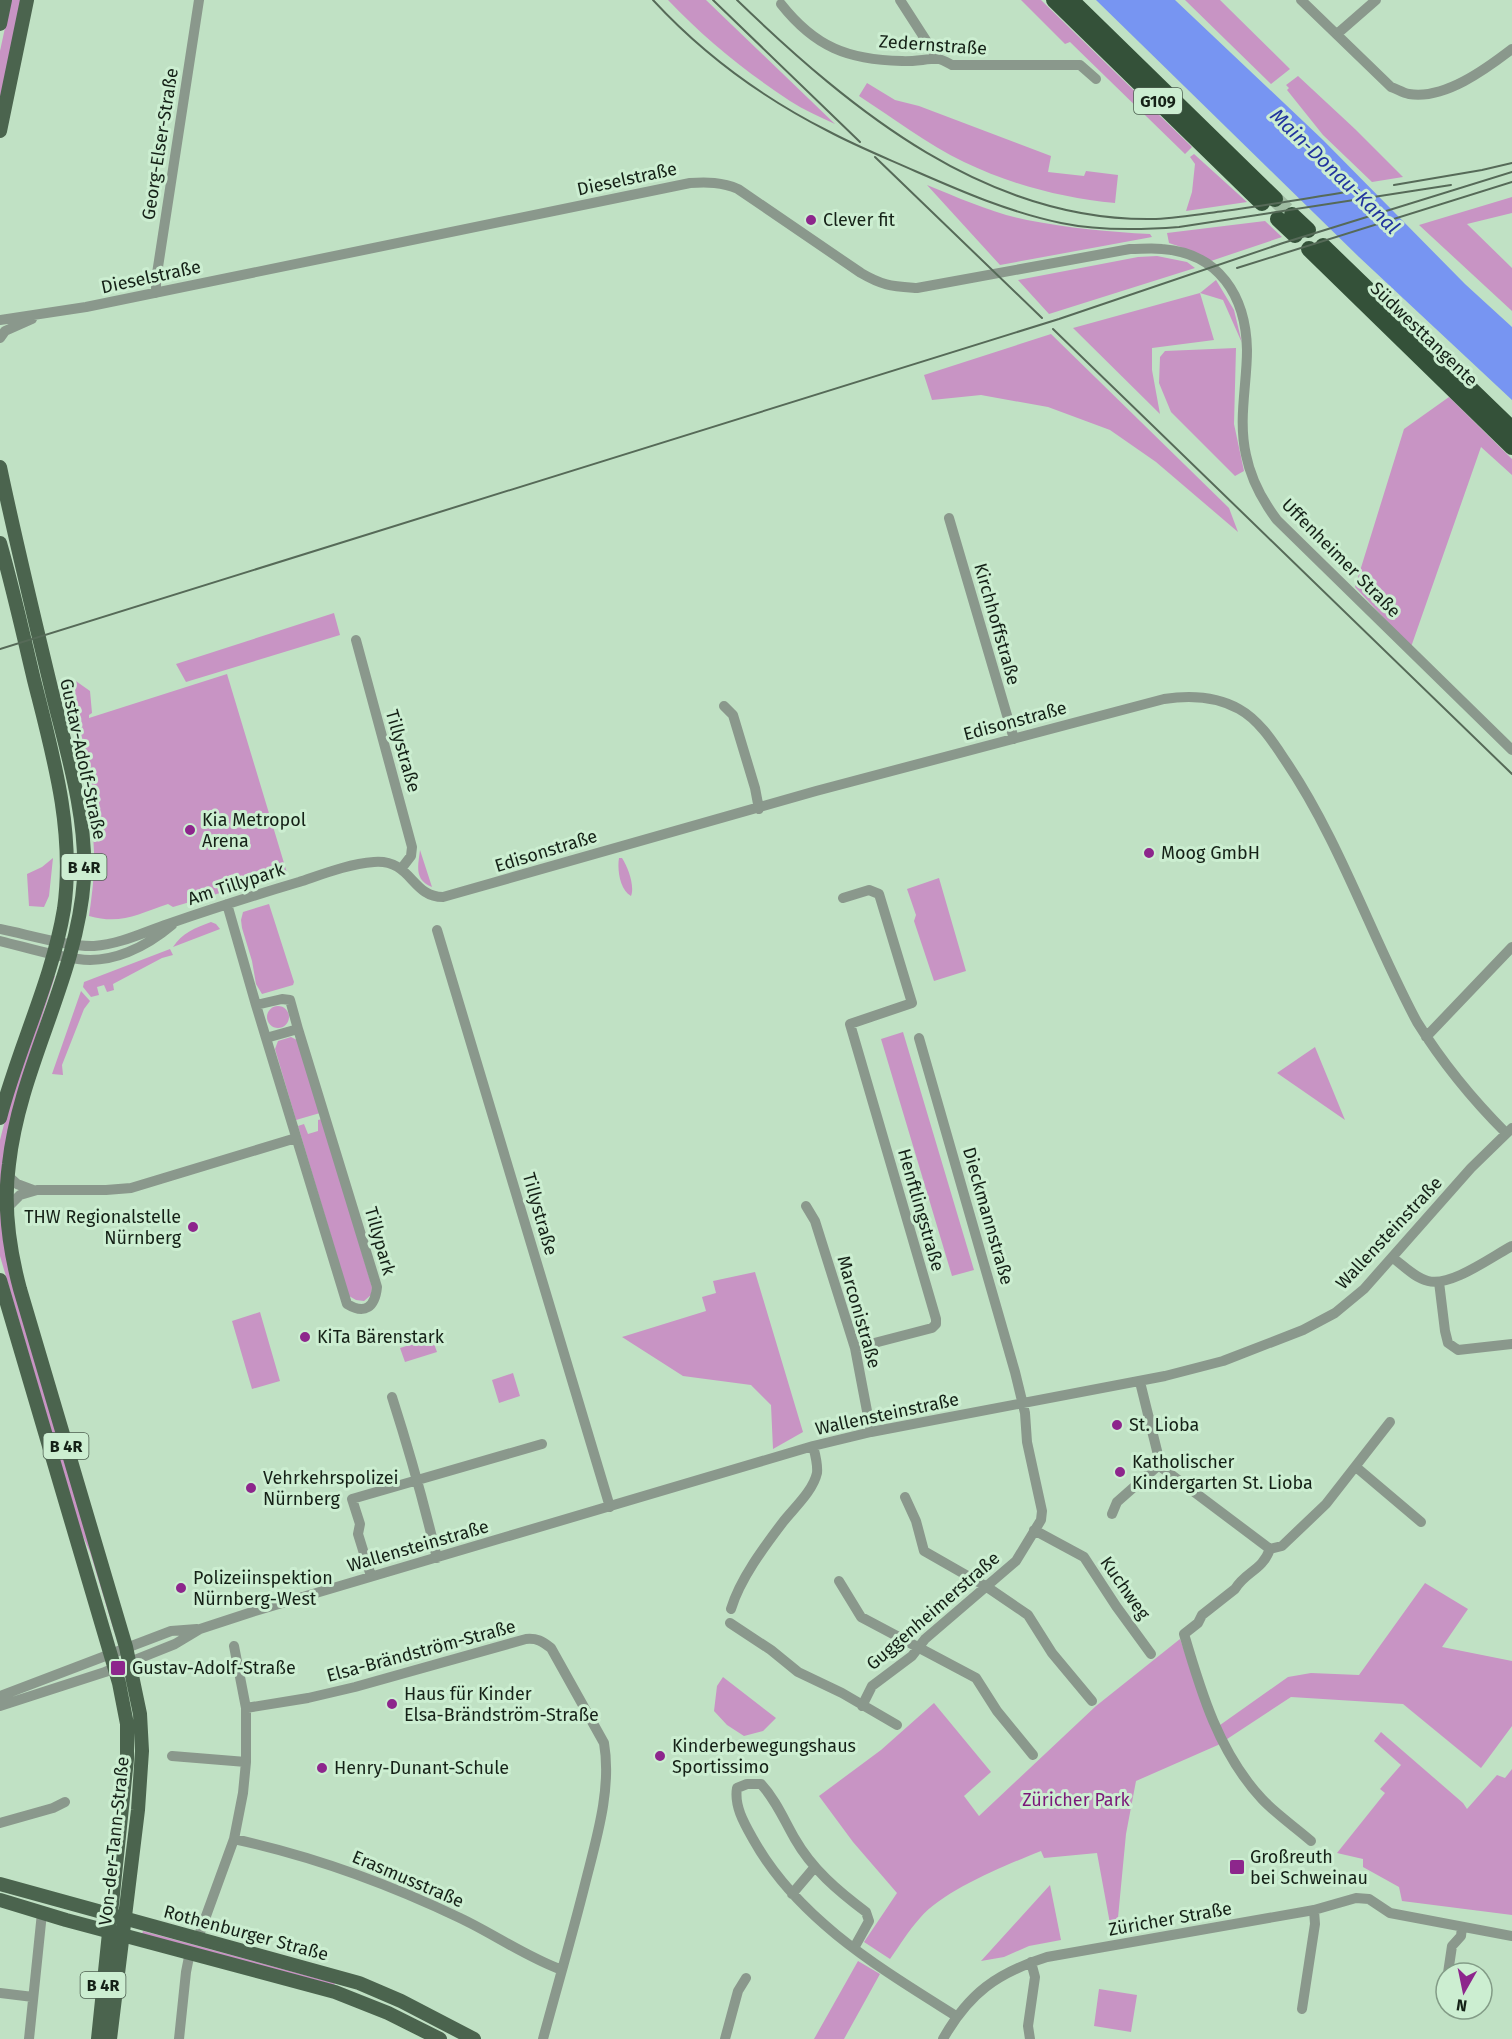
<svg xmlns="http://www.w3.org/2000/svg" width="1512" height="2039" font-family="'Fira Sans',sans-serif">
<rect width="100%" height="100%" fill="#c0e1c4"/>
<path fill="#c894c4" d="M11 0H23L0 107V51Z
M668 0H706L835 124C820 117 804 110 790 101 746 72 704 38 668 0Z
M1021 0H1041L1192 147 1185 154 1070 42 1065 44Z
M1185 0H1220L1290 69 1271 84Z
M1298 76 1355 129 1403 177 1372 182 1323 135 1287 90 1289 88 1286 85Z
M867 83 895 100 919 106 1051 156 1048 172 1084 176 1086 171 1118 175 1115 203C1063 198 1012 185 964 162 927 144 893 118 859 96Z
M1194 154 1247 202 1186 211 1192 192 1195 164 1190 157Z
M927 185C959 198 992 213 1027 220 1068 228 1109 232 1150 234L1152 237 1000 265Z
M1512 197V213L1467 224 1512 268V311L1419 225Z
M1265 221 1282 237 1208 262 1181 247 1169 243 1167 233Z
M1157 256 1187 262 1195 268 1049 314 1018 280 1138 257Z
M1216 280 1234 310 1242 343 1223 300 1200 293 1214 340 1152 348V370L1160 414 1073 328 1200 293Z
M1051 334 1229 508 1238 532 1156 462 1110 430 1048 407 981 395 932 400 924 375Z
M1236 348 1234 424 1244 471 1235 476 1171 412 1159 383 1160 357 1165 351Z
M1449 397 1512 459V475L1481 447 1411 647 1355 587 1404 429Z
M334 613 340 635 186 682 176 664Z
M227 674 287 873 173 907 168 904C138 914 121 925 89 916 92 895 95 873 94 852 92 798 79 746 65 694L73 679 90 691 92 713 89 715V718Z
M420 850 432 887C414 880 418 866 420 850Z
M53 858 49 896 44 907 29 906 27 874 42 867Z
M619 858H622C628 867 635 886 631 896 620 890 617 870 619 858Z
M939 878 966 971 934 981 914 921 916 915 907 889Z
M269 904 294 982 293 985 262 994 256 984 252 961 242 928 241 920 243 912Z
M211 922 216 924 220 929 173 947C182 933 195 928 211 922Z
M170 949 173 955 162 958 113 984 114 990 107 992 104 985 97 987 99 995 91 997 83 987 84 982Z
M52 975 55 976 20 1087 2 1220 117 1630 114 1631 90 1552 81 1532 0 1256V1140L10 1101Z
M81 991 90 1001 84 1009 62 1065 63 1075 52 1074Z
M267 1017a11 11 0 1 1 22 0a11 11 0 1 1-22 0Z
M903 1032 974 1270 952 1276 881 1039Z
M291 1037 297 1040 320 1113 296 1120 275 1049 278 1041Z
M1315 1047 1345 1120 1277 1073Z
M322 1119 372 1287 371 1295 364 1301 356 1300 349 1296 298 1126 304 1124 308 1134 318 1131V1120Z
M755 1272 803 1432 773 1449 771 1405 751 1385 683 1376 622 1337 706 1311 702 1297 716 1293 713 1281Z
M260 1312 280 1381 252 1389 232 1321Z
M432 1338 437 1352 405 1362 400 1348Z
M513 1373 520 1396 499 1403 492 1380Z
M1425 1583 1468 1609 1442 1647 1512 1661V1726L1481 1768 1403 1704 1291 1697 1218 1745 1136 1781 1126 1834 1117 1928 1111 1929 1097 1853 1044 1858 1041 1851C1006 1865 944 1890 920 1918 909 1930 900 1945 890 1959L864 1942 897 1893 853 1842 819 1796 881 1750 934 1703 991 1772 964 1796 979 1816 1096 1706 1180 1639 1213 1730 1288 1677 1311 1673 1359 1675Z
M723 1677 776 1718 763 1731 744 1736 727 1725 714 1711 717 1686Z
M1381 1732 1463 1803 1467 1809 1497 1775 1505 1778 1512 1769V1915L1402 1901 1399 1887 1363 1867V1859L1337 1853 1385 1793 1380 1789 1401 1765 1374 1741Z
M1050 1885 1061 1940 1029 1946 1004 1957 981 1961Z
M143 1931 319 1979 335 1982 334 1987 142 1934Z
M858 1961 880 1974 844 2039H814Z
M1099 1989 1137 1995 1131 2032 1094 2026Z"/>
<path fill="#7795f2" d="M1096 0H1175L1323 140 1465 284 1512 327V400L1359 257Z"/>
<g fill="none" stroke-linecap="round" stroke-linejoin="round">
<path stroke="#9ebba1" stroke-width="16" stroke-dasharray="16 8" stroke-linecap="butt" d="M1275 199 1292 215"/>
<path stroke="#8a988c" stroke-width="10" d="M900 0 938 59
M1301 0 1391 87C1397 89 1403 93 1409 94 1444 100 1486 69 1512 49
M781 4C815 47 848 60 902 61 912 62 932 58 939 59 943 60 948 63 952 65H1080L1096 79
M1337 34 1376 0
M156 293V280L199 0
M0 320 86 307 690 183C707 182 722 182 738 189L861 273C883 286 892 286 917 288L1130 249C1141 249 1152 248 1162 249 1219 253 1246 296 1247 350 1247 385 1238 419 1246 455 1251 480 1262 500 1277 520L1512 750
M0 338 5 331 32 319
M949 518 1014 739
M356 640 412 847 411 856 401 869
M724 706 733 715 755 788 759 809
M843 898 869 890 879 894 912 1003 850 1024 936 1319V1324L932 1328 855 1348
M227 904 256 1005
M0 929C26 934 69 947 94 946 121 944 144 932 168 924 212 909 255 895 299 882 323 874 348 864 374 862 412 859 411 897 443 897L816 791 1164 699C1190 695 1216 696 1239 709 1259 720 1273 742 1285 760 1340 841 1371 936 1417 1022 1442 1062 1472 1099 1506 1133
M437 930 610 1507
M0 941C25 947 53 956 78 959 112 964 146 947 172 925
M282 999 290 1000 298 1029 266 1038 256 1005Z
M1426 1037 1512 947
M266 1038 347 1304C365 1315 375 1307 377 1287L298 1029
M7 1175 17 1184 33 1190
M806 1206 815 1221 855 1348 871 1432
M7 1208 20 1195 37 1190H106L131 1188 296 1138
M1393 1258C1404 1266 1415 1278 1428 1281 1451 1287 1491 1257 1512 1246
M1439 1282 1445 1331 1448 1343 1458 1350 1512 1344
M1140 1382 1161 1467 1270 1549
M392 1397C409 1450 424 1503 437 1558
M1356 1467 1421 1522
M905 1497 916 1521 924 1551 987 1587 1028 1615 1052 1653 1092 1701
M1112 1514 1117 1502 1160 1464
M1034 1530 1084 1557 1116 1606 1151 1654
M1270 1549C1262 1571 1246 1571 1235 1589L1202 1615 1198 1623 1184 1634C1201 1692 1219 1753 1262 1799 1276 1814 1295 1827 1311 1841
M1270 1549 1282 1546 1326 1504 1390 1422
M371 1576 358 1534 360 1524 352 1499 542 1444
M839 1581 861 1617 976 1678 997 1711 1033 1755
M731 1609C740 1579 764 1547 783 1522 794 1508 813 1491 817 1473 818 1464 815 1454 813 1446
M730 1623 771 1650 798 1672 842 1693 897 1725
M0 1696 171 1631 197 1629
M0 1706 105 1672 175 1644 200 1629 252 1612 813 1446 871 1432 1165 1376 1223 1361 1303 1330 1335 1313 1364 1289 1471 1168 1512 1128
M862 1706 872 1686 912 1656 925 1639 1016 1561 1041 1520 1042 1511 1027 1442 1025 1413 1015 1372 919 1038
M246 1708 308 1698 355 1687 526 1639C537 1638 542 1641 551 1648L604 1743C612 1789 596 1840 585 1884 572 1936 557 1987 543 2039
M172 1756 246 1762
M0 1823 53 1808 65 1802
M234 1839C312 1856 387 1883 460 1918 494 1934 526 1957 562 1970
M792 1894 814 1868
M198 1938 234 1839 243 1793 246 1762V1708L234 1646
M854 1948 869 1921 866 1912C838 1891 812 1869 795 1839 784 1820 776 1800 761 1784H747L737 1788C734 1806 744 1823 753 1839 798 1920 880 1968 956 2016
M1448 1973 1452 1946 1461 1936 1462 1927
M0 1993 33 1997
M1302 2009 1315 1924 1314 1910
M29 2039 42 1913
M179 2039 186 1972 190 1952
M725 2039 738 1991 746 1978
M943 2039C969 1993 997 1973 1047 1957L1314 1910 1356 1898 1369 1899 1390 1913 1512 1936
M1030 2039 1028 2026 1035 1977 1031 1962"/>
<path stroke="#4b644e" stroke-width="14" d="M0 24 5 0
M0 131 27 0
M0 467C16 543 34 617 52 692 67 753 87 816 84 879 77 979 20 1065 9 1164 3 1206 9 1248 20 1289L126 1647 140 1714 142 1751 138 1810 110 2039
M0 543C13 588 23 634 34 680 53 755 75 831 64 909 52 981 18 1048 0 1118
M0 1280 119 1683 127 1724V1759L98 2039
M0 1884 359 1983 401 2001 474 2039
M0 1900 66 1920 335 1992 388 2013 440 2039"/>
<path stroke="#345139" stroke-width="16" d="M1054 0 1262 203
M1071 0 1275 199
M1292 215 1308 230
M1278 219 1295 235
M1323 246 1512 429
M1309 249 1512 447"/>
<path stroke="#566a58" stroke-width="2" d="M653 0C702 53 763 98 828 131 856 146 886 158 915 171 963 192 1009 212 1061 223 1099 231 1140 230 1179 227L1451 185
M713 0 860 142
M737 0C852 111 988 223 1156 219 1179 218 1202 214 1224 211 1269 205 1314 197 1359 190
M875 157 1042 318
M1394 185 1482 170 1512 163
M1237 268 1512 182
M1053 329 1512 774
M0 649 1059 319 1283 243 1512 172"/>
</g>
<g fill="#8d268c" stroke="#cceed1" stroke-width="2">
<circle cx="811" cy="220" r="6"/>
<circle cx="190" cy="830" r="6"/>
<circle cx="1149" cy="853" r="6"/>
<circle cx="193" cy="1227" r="6"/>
<circle cx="305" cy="1337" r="6"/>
<circle cx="1117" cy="1425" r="6"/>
<circle cx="1120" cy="1472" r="6"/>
<circle cx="251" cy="1488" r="6"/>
<circle cx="181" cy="1588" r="6"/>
<rect x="110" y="1660" width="16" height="16" rx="3"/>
<circle cx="392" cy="1704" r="6"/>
<circle cx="660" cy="1756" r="6"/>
<circle cx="322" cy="1768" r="6"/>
<rect x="1229" y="1859" width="16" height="16" rx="3"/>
</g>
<g text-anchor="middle" stroke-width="6" stroke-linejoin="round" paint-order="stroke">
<g fill="#cceed1" stroke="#4c5e4f" stroke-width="1.5">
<rect x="1134" y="88" width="48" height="26" rx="4.5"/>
<rect x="61.5" y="854" width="45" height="26" rx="4.5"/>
<rect x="43.5" y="1433" width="45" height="26" rx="4.5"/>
<rect x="80.5" y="1972" width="45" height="26" rx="4.5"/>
</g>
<g font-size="16" font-weight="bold" fill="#152117">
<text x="1158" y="107">G109</text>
<text x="84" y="873">B 4R</text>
<text x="66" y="1452">B 4R</text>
<text x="103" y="1991">B 4R</text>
</g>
<g font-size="18" fill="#152117" stroke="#cceed1">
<text transform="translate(933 45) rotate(4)" y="6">Zedernstraße</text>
<text transform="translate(160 144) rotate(-81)" y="6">Georg-Elser-Straße</text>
<text transform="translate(627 179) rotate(-12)" y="6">Dieselstraße</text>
<text transform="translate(151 277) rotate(-12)" y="6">Dieselstraße</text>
<text transform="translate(1424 334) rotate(44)" y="6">Südwesttangente</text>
<text transform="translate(1341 558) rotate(45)" y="6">Uffenheimer Straße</text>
<text transform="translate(997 624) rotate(74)" y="6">Kirchhoffstraße</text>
<text transform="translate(1015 721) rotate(-15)" y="6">Edisonstraße</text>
<text transform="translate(403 751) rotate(74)" y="6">Tillystraße</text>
<text transform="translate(83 759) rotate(78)" y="6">Gustav-Adolf-Straße</text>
<text transform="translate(546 851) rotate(-17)" y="6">Edisonstraße</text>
<text transform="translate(236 884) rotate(-18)" y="6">Am Tillypark</text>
<text transform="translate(921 1210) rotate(74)" y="6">Henftlingstraße</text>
<text transform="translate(540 1214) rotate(74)" y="6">Tillystraße</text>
<text transform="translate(988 1216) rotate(74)" y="6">Dieckmannstraße</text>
<text transform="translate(1389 1233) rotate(-47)" y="6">Wallensteinstraße</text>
<text transform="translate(380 1241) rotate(74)" y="6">Tillypark</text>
<text transform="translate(859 1312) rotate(74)" y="6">Marconistraße</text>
<text transform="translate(887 1414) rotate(-12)" y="6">Wallensteinstraße</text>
<text transform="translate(418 1546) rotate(-16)" y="6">Wallensteinstraße</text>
<text transform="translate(1125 1588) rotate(55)" y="6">Kuchweg</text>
<text transform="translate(933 1611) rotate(-41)" y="6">Guggenheimerstraße</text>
<text transform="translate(421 1651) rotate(-15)" y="6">Elsa-Brändström-Straße</text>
<text transform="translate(114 1841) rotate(-84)" y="6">Von-der-Tann-Straße</text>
<text transform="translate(408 1879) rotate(23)" y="6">Erasmusstraße</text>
<text transform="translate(1170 1919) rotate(-10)" y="6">Züricher Straße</text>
<text transform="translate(246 1933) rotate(15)" y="6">Rothenburger Straße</text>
</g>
<g font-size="18" fill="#152117" stroke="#cceed1" text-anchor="start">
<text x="823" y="226">Clever fit</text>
<text x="202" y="826">Kia Metropol<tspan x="202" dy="21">Arena</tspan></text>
<text x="1161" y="859">Moog GmbH</text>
<text x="181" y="1223" text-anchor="end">THW Regionalstelle<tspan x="181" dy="21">Nürnberg</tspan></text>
<text x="317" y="1343">KiTa Bärenstark</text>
<text x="1129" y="1431">St. Lioba</text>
<text x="1132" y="1468">Katholischer<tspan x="1132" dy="21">Kindergarten St. Lioba</tspan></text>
<text x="263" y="1484">Vehrkehrspolizei<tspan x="263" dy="21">Nürnberg</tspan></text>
<text x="193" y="1584">Polizeiinspektion<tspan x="193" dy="21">Nürnberg-West</tspan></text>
<text x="132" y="1674">Gustav-Adolf-Straße</text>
<text x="404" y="1700">Haus für Kinder<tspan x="404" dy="21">Elsa-Brändström-Straße</tspan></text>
<text x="672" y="1752">Kinderbewegungshaus<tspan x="672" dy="21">Sportissimo</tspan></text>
<text x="334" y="1774">Henry-Dunant-Schule</text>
<text x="1250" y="1863">Großreuth<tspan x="1250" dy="21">bei Schweinau</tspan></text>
</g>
<g font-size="18" fill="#7b1879" stroke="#cceed1">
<text x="1076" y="1806">Züricher Park</text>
</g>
<g font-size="20" font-style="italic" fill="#22359e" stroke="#cceed1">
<text transform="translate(1335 171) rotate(44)" y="7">Main-Donau-Kanal</text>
</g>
</g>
<g transform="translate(1464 1991) rotate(189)"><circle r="28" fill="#cceed1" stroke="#839c87" stroke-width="1.5"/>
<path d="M0-4.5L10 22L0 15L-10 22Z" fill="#8d268c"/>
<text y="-9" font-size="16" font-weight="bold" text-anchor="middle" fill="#152117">N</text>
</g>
</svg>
